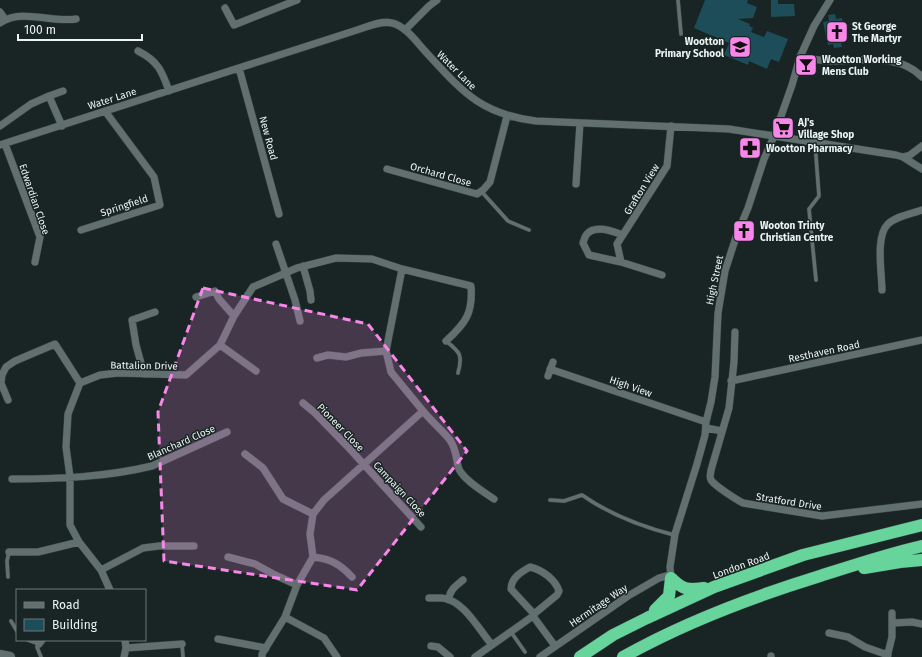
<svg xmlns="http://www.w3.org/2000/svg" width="922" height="657" font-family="'Fira Sans',sans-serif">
<rect width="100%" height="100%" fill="#182524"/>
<path fill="#1d4d58" d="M705 0H748L747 3 757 7 753 18 738 19 750 24 749 26 753 28 751 32 764 37 767 31 788 39 779 62 771 59 767 69 749 61 748 65 724 55 729 43 694 28Z
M771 0H778V4H794L795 16 771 17Z
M835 14 836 19 842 18 846 41 841 42 842 47 834 48 833 44 828 45 823 22 829 21 828 15Z"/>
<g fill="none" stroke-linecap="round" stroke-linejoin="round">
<g stroke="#36413f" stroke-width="4.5">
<path id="lane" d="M678 0 681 34
M815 143 819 196 809 209 816 280
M481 191 508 221 529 230
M446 341C460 352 463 355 458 373
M550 500 564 501 582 495C609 514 643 527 674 535
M8 577 7 561 9 552
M11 621 17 631
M511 632 525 652
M28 640 39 644 37 647 41 657
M182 644 183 657"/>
</g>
<g stroke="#36413f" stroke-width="8">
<path id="street" d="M225 8 234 25 297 0
M0 12 5 19
M0 23C21 8 52 23 76 19
M405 30 429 6 437 0
M138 51C158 61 162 71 169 91
M800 57C811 59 822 61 833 61 863 61 899 53 922 77
M239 68 279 214
M49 96 63 91
M0 126 31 104 49 96 62 126
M5 144 40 237 35 262
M0 145 357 30C367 27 381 20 392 23 405 26 416 41 424 50 461 90 479 114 536 121L729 129 896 155 903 157 922 169
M903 157 910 155 922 146
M387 169 477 194 483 190 490 182 507 116
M576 184 580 123
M81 230 160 205 154 177 105 111
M623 235C614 232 595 224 587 234 585 236 584 240 583 243L589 255 621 262 662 275
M276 244 295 300 300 321
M621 262 617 244 667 166 671 126
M303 266 310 291 311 300
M402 269 471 286C473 313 466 323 446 341
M882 290C882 274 875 236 888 224 896 216 911 214 922 210
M196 297 215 291 219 299 234 316
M735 332 734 362 729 408 711 470C711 473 709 477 711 480 715 486 737 500 743 503L822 516 922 504
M220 345 256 371
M317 358 328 355 346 357 361 353 386 351
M550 369 706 422
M144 374 136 345 132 320 155 312
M548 376 553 362
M731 381 922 340
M8 400 1 383 2 375 6 367 15 361 55 344 80 383
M303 403 315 413 348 447 421 527
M423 411C431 421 442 430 450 440 456 449 456 456 458 466 460 478 484 492 494 499
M706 428 722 431
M245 454 263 468 283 499 313 514
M12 479C59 479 106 477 152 466L227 432
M9 552H38L79 542
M228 557 255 564 275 575 297 585
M313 557C331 559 340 564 352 577
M101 570 143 548 159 546H194
M671 578 670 567 675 534 697 464 705 435 706 422 711 402 715 377 718 313 725 271 737 234 748 208 764 159 774 136 792 85 800 57 814 26 830 0
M110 590 101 570 79 542 70 525V477L66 447 68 414 80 383 100 375 118 373 186 375 220 345 234 316 253 287 297 268 336 258 372 259 402 269 386 351 391 372 423 411 324 500 313 514 310 534 313 557 297 585 285 617 262 654V657
M429 598C433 598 438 598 442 598 464 600 479 630 492 645
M449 600C449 590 456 586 463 580
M533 616 555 646
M285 617 324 638 337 657
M893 623 912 622 922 624
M829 633 848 637 865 647 888 655
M218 639 266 648
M39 644 42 640
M431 646 438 647 450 657
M126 648 182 644
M124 657 126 648 125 640
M475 657 533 616 534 614 557 595 559 591C555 579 542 570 530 567 521 572 511 578 511 589L534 614
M540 657 628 596 659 578 670 575
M771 657V656
M887 657 892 637V613"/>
</g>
<g stroke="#36413f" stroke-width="11">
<path id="secondary" d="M0 655 10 657"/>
</g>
<g stroke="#36413f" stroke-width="13">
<path id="highway" d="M864 568 900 562 922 560
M671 578C683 590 688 590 704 588
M655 610 669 596 671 578
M580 657 613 635 647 618 714 587 803 555 922 525
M623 657C685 622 752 597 820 576 854 565 887 554 922 546"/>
</g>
<use href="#lane" stroke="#61706e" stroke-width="3.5"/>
<use href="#street" stroke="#61706e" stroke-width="7"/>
<use href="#secondary" stroke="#61706e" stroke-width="10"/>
<use href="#highway" stroke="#66d49b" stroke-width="12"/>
</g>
<path fill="#f987e9" fill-opacity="0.2" stroke="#f987e9" stroke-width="3" stroke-dasharray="8 5" stroke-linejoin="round" d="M203 288 368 324 467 451 357 590 164 561 158 412Z"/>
<defs>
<g id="church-square" transform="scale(1.15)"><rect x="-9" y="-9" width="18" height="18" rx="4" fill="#f987e9" stroke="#182524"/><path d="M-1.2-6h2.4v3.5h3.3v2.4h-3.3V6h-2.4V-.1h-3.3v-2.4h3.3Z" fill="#111"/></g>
<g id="school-square" transform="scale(1.15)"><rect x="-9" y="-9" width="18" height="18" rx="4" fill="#f987e9" stroke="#182524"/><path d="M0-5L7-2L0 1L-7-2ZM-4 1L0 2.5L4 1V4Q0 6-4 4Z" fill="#111"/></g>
<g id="bar-square" transform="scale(1.15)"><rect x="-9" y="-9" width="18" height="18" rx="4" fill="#f987e9" stroke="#182524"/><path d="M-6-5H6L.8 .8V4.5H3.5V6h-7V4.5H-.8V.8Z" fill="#111"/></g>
<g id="supermarket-square" transform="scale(1.15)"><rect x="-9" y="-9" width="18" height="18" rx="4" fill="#f987e9" stroke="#182524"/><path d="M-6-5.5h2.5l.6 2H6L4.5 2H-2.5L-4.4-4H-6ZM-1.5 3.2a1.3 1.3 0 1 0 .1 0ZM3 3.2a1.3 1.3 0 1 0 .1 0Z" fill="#111"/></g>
<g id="pharmacy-square" transform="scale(1.15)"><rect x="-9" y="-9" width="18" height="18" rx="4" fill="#f987e9" stroke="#182524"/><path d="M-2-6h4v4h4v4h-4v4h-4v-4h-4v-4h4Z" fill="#111"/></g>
</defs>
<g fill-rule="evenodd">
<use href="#church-square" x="837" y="32"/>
<use href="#school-square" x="740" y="47"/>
<use href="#bar-square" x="806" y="65"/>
<use href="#supermarket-square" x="783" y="128"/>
<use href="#pharmacy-square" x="750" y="148"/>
<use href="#church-square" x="744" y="231"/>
</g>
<g text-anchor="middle" stroke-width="3" stroke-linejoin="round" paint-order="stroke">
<g font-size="10" font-weight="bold" fill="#ebf4f2" stroke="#182524" text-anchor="start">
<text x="852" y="30">St George<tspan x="852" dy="12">The Martyr</tspan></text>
<text x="724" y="45" text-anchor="end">Wootton<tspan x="724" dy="12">Primary School</tspan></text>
<text x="822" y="63">Wootton Working<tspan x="822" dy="12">Mens Club</tspan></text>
<text x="798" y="126">AJ's<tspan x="798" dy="12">Village Shop</tspan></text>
<text x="766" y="152">Wootton Pharmacy</text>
<text x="760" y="229">Wooton Trinty<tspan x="760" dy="12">Christian Centre</tspan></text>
</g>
<g font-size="10" fill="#ebf4f2" stroke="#182524">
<text transform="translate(457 70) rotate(45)" y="4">Water Lane</text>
<text transform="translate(112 98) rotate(-18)" y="4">Water Lane</text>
<text transform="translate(269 138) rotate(75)" y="4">New Road</text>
<text transform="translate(441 174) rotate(16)" y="4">Orchard Close</text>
<text transform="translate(641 189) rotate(-58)" y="4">Grafton View</text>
<text transform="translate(35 199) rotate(71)" y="4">Edwardian Close</text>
<text transform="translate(124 205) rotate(-18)" y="4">Springfield</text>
<text transform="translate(714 280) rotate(-78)" y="4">High Street</text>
<text transform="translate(824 351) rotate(-12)" y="4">Resthaven Road</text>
<text transform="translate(144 365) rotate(1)" y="4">Battalion Drive</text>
<text transform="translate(631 386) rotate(19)" y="4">High View</text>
<text transform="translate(341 427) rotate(46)" y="4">Pioneer Close</text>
<text transform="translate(181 442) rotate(-24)" y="4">Blanchard Close</text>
<text transform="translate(400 489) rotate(47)" y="4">Campaign Close</text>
<text transform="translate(789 501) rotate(9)" y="4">Stratford Drive</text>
<text transform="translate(741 565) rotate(-20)" y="4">London Road</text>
<text transform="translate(598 605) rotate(-34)" y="4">Hermitage Way</text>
</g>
</g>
<rect x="16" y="589" width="130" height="52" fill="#182524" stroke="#6c7876"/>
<rect x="24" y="602" width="20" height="6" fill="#61706e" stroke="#6c7876"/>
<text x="52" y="609" font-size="12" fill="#ebf4f2">Road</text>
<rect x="24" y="619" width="20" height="12" fill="#1d4d58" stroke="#6c7876"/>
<text x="52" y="629" font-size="12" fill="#ebf4f2">Building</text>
<path d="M18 34v6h124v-6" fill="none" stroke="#ebf4f2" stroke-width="2"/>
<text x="24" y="34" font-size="12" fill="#ebf4f2" stroke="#182524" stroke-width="3" paint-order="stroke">100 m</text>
</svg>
